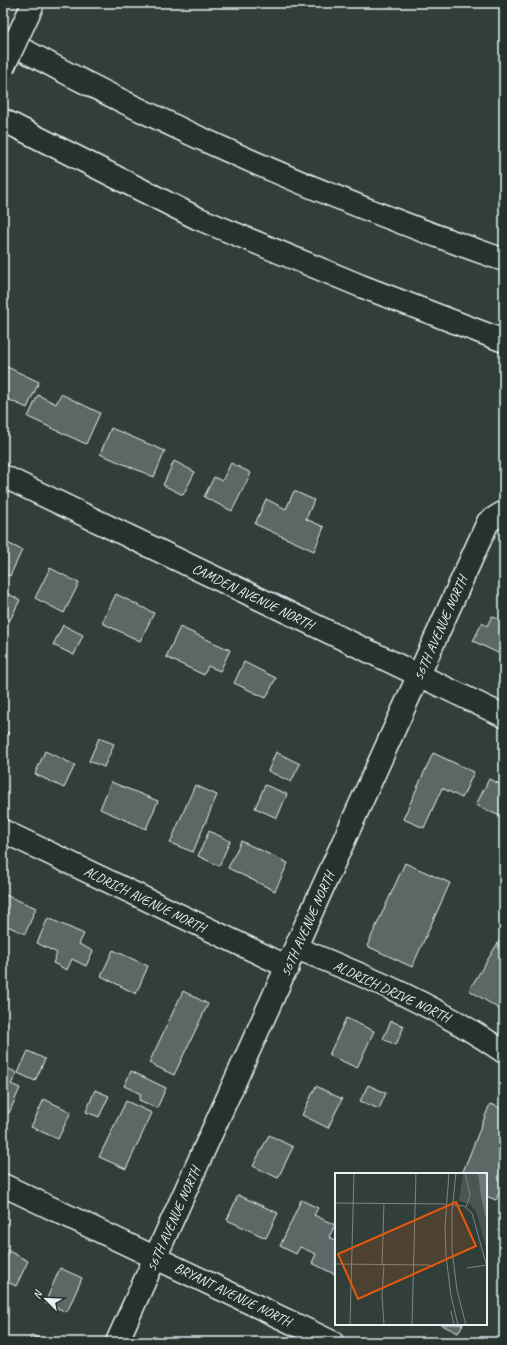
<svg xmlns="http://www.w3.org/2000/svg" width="507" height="1345" font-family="Caveat,sans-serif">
<rect width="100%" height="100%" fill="#323e39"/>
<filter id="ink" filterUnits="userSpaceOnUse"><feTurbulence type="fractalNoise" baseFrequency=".025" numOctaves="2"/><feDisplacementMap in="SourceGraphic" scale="8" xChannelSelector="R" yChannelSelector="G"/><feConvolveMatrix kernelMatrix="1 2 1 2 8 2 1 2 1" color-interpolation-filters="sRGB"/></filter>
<g filter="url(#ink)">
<path fill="#5c6865" stroke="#e8f1f8" d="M3 365 39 382 27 408 3 397Z
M61 394 100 413 86 444 28 417 38 395 56 404Z
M111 428 165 451 154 477 100 454Z
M174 461 195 472 183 495 163 485Z
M231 463 251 473 232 511 204 497 214 477 222 481Z
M294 491 314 500 306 519 324 527 314 551 255 524 266 499 286 509Z
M3 541 22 550 10 576 3 573Z
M50 568 79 583 64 613 35 598Z
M3 591 20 600 10 620 3 617Z
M116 594 154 613 140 641 102 623Z
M492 616 504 622V656L473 641 482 623 487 626Z
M63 625 83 635 74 655 53 645Z
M180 627 230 650 220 671 208 666 204 675 166 657Z
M244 662 276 678 266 698 234 683Z
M3 730 9 733 3 747Z
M99 738 114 744 104 767 89 761Z
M45 751 75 765 64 788 35 774Z
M276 752 300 764 291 782 268 771Z
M433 753 474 772 462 798 442 788 424 828 403 819Z
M489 779 504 786V818L476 805Z
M111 782 158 801 146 829 100 809Z
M195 785 217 795 193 852 170 843Z
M265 785 287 794 277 818 255 808Z
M209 831 230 841 219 866 198 856Z
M241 841 288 863 275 891 228 868Z
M405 863 450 883 412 967 367 946Z
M3 894 36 908 25 934 3 924Z
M48 918 84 934 79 944 93 951 86 966 72 959 67 970 53 963 57 953 37 943Z
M504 933V1012L469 990Z
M113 950 148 966 136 994 101 976Z
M183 991 208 1004 174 1075 149 1063Z
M346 1018 374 1031 357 1068 329 1055Z
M391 1021 404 1026 396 1045 383 1039Z
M28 1051 45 1059 35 1081 18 1073Z
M3 1066 17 1073 11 1084 20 1088 9 1113 3 1110Z
M131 1071 166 1088 157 1108 139 1100 141 1094 124 1086Z
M368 1085 386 1093 379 1109 360 1101Z
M316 1086 342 1099 328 1128 302 1115Z
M95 1090 109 1096 99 1117 86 1112Z
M44 1099 71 1112 58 1139 31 1127Z
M126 1101 152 1113 126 1169 99 1157Z
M490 1104 504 1109V1180L496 1200 486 1196V1174H462Z
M269 1135 293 1147 278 1178 253 1166Z
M238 1195 278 1213 266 1238 227 1220Z
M301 1200 318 1208 314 1215 335 1225 329 1237 336 1241V1275L312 1263 316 1254 300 1247 296 1254 280 1246Z
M3 1248 28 1261 16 1286 3 1280Z
M60 1268 82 1278 67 1312 45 1303Z
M440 1324H463L458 1333Z
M32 1335 48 1342H29Z"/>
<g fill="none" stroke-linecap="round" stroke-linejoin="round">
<g stroke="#e8f1f8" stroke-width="25">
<path id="street" d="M3 476 504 716
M3 831 288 967
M296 948C369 977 439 1007 504 1052
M3 1185 332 1342
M117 1342 488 522 504 512"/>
</g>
<g stroke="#e8f1f8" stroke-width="25">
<path id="highway" d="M3 39C163 127 331 200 504 260
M3 120 197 218 361 286 504 341"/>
</g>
<use href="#street" stroke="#26332d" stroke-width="22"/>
<use href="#highway" stroke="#26332d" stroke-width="22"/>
<g stroke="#e8f1f8" stroke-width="25" stroke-linecap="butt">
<path id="secondary-bridge" d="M3 68 33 4"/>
</g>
<use href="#secondary-bridge" stroke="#26332d" stroke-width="22"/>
</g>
</g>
<g text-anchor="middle" stroke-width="3.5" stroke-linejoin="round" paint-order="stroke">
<g font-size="14" fill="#e8f1f8" stroke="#26332d">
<text transform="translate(253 596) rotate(26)" y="5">CAMDEN AVENUE NORTH</text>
<text transform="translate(440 628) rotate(-66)" y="5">56TH AVENUE NORTH</text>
<text transform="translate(145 899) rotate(26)" y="5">ALDRICH AVENUE NORTH</text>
<text transform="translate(307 924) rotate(-66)" y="5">56TH AVENUE NORTH</text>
<text transform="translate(392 991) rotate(25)" y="5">ALDRICH DRIVE NORTH</text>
<text transform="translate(173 1219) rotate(-66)" y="5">56TH AVENUE NORTH</text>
<text transform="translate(233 1294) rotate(26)" y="5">BRYANT AVENUE NORTH</text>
</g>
</g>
<g transform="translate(335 1173)">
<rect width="152" height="152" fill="#323e39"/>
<path d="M128 0H143L152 43V78L141 38 135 31 124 28Z" fill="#495651"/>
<path d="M143 0H152V50L146 24Z" fill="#6d7978"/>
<path fill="none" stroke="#7b8685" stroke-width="1" d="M114 0 110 54 111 83 116 123 123 152M121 0 117 38V77L122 117 131 152M130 0 135 22 131 34M0 30 112 31M118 32 129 33 137 40 152 94M0 91 94 92 98 94M47 92 49 30M132 95 152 92M116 138 119 152M15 152 19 0M49 152 47 123 49 92M77 152 81 0"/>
<path fill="#e8590c" fill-opacity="0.15" stroke="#e8590c" stroke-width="2" d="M121 29 141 73 23 126 3 81Z"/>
<rect width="152" height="152" fill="none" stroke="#e8f1f8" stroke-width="2"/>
</g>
<rect width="507" height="1345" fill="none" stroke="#26332d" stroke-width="16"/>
<rect x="8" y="8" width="491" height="1329" fill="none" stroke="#e8f1f8" stroke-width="1.5" filter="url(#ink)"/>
<g transform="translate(46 1299) rotate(294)" stroke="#26332d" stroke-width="3" paint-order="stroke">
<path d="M0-3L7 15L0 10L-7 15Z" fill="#e8f1f8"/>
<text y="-6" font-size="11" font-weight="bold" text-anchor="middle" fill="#e8f1f8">N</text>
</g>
</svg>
